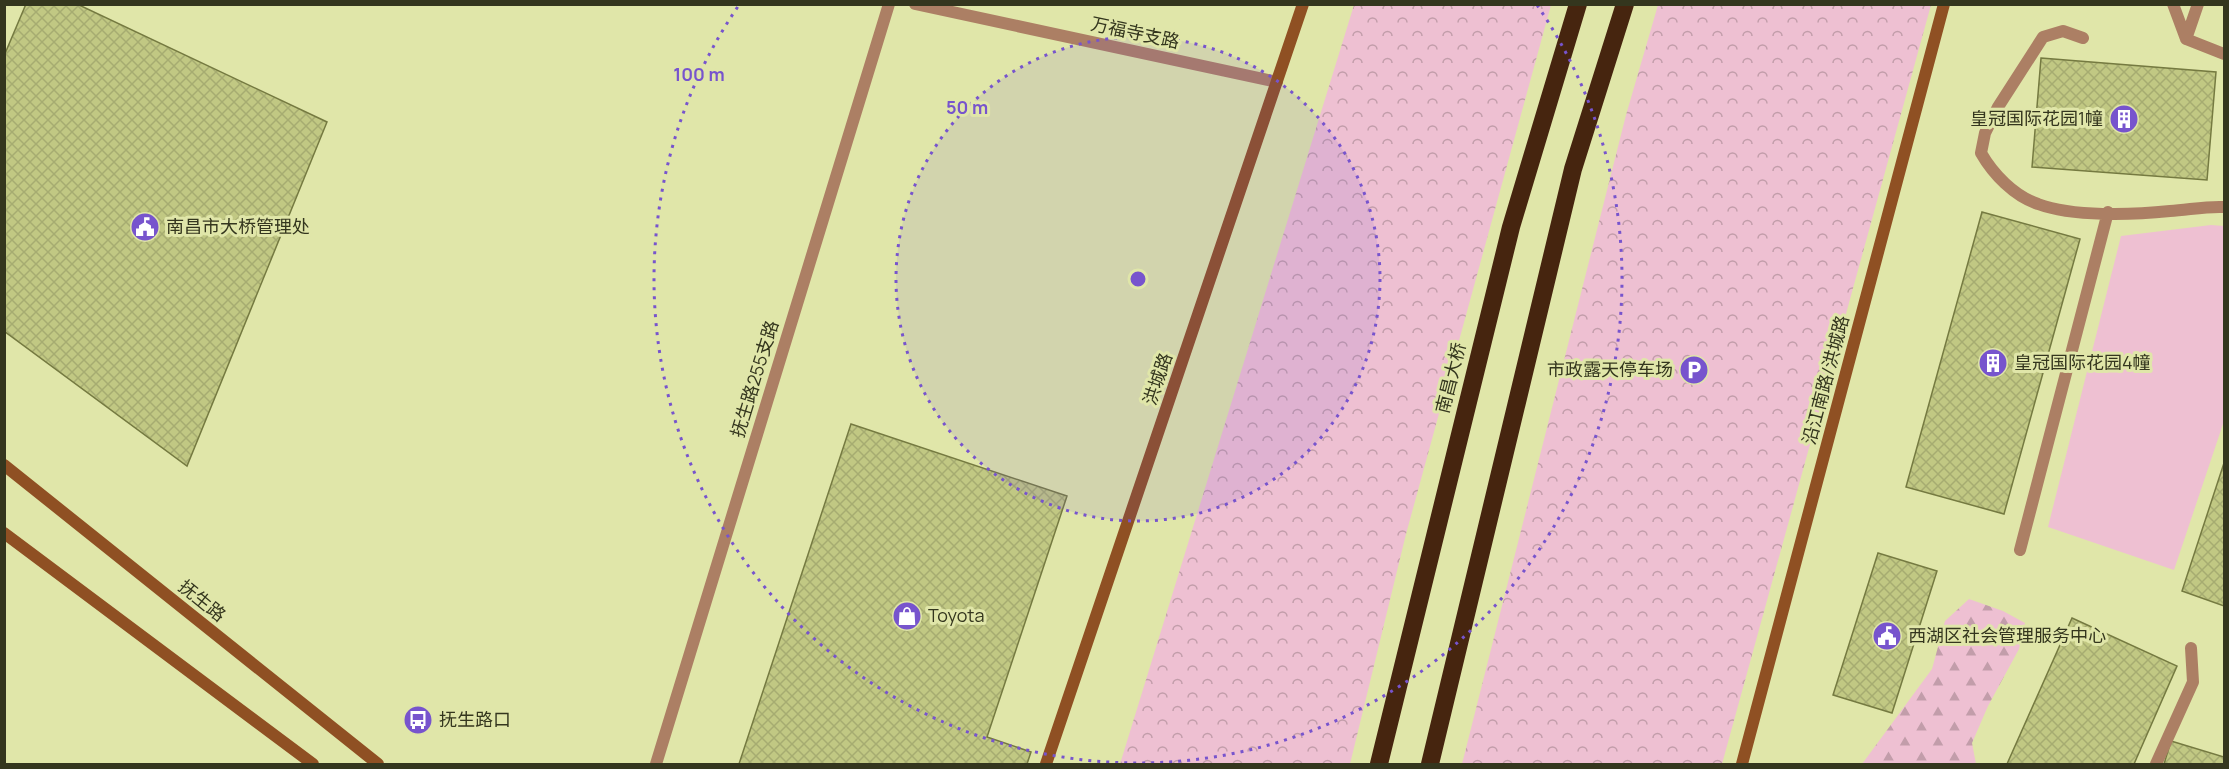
<svg xmlns="http://www.w3.org/2000/svg" width="2229" height="769" font-family="Manrope,'Noto Sans SC',sans-serif">
<defs>
<pattern id="forest-firs" width="22" height="20" patternUnits="userSpaceOnUse" patternTransform="scale(1.5)"><rect width="22" height="20" fill="#eec0d2"/><path d="M5 1l3.5 6h-7zM16 11l3.5 6h-7z" fill="#c29daa"/></pattern>
<pattern id="park-crowns" width="20" height="18" patternUnits="userSpaceOnUse" patternTransform="scale(1.5)"><rect width="20" height="18" fill="#eec0d2"/><path d="M2 6a3 3 0 1 1 6 0M12 15a3 3 0 1 1 6 0" fill="none" stroke="#c29daa"/></pattern>
<pattern id="building-cross-hatch" width="8" height="8" patternUnits="userSpaceOnUse" patternTransform="scale(1.5)"><rect width="8" height="8" fill="#c1c883"/><path d="M0 0l8 8M0 8l8-8" fill="none" stroke="#a6ac71"/></pattern>
</defs>
<rect width="100%" height="100%" fill="#e0e6a9"/>
<path fill="#eec0d2" d="M2211 225 2224 226V421L2174 570 2048 527 2121 236Z"/>
<path fill="url(#forest-firs)" d="M1969 599 2003 611 2025 623 2019 649 1988 706 1972 743 1976 764H1862L1932 669 1945 621Z"/>
<path fill="url(#park-crowns)" d="M1354 5H1551L1406 534 1350 764H1120Z
M1658 5H1931L1722 764H1462L1626 115Z"/>
<path fill="url(#building-cross-hatch)" stroke="#757a41" stroke-width="1.5" d="M26 4H77L327 122 187 466 4 331V56Z
M2041 58 2216 72 2207 180 2032 167Z
M1982 212 2080 239 2004 514 1906 487Z
M851 424 1067 496 987 737 1031 752 1027 764H739Z
M2224 463V606L2182 591Z
M1878 553 1937 571 1892 713 1833 695Z
M2072 618 2177 666 2134 764H2007Z
M2171 741 2224 757V764H2164Z"/>
<g fill="none" stroke-linecap="round" stroke-linejoin="round">
<path stroke="#ac7f64" stroke-width="12" d="M2173 4 2186 39 2224 54
M2083 38 2063 31 2043 37 1998 107 1985 133 1981 153C1993 174 2014 196 2038 204 2073 217 2132 215 2170 211 2188 210 2206 206 2224 207
M2186 39 2198 4
M2020 550 2108 212
M2156 764 2193 682 2191 648"/>
<path stroke="#ac7f64" stroke-width="12" d="M915 4 1277 82
M656 764 889 4"/>
<path stroke="#8f5023" stroke-width="12" d="M4 465 378 764
M4 533 313 764
M1046 764 1303 4
M1742 764 1944 4"/>
<path stroke="#46250f" stroke-width="18" d="M1379 764 1511 227 1578 4
M1430 764 1573 169 1625 4"/>
</g>
<circle cx="1138" cy="279" r="242" fill="#7754cd" fill-opacity=".12"/>
<g fill="none" stroke="#7754cd" stroke-width="3" stroke-dasharray="3 6">
<circle cx="1138" cy="279" r="242"/>
<path d="M1537 5A484 484 0 1 1 739 5"/>
</g>
<defs>
<g id="building-disc" transform="scale(1.5)"><circle r="9.5" fill="#7754cd" stroke="#e0e6a9"/><path d="M-4-6H4V6H1V3H-1V6H-4ZM-2.5-4.3h1.7v1.8h-1.7ZM.8-4.3h1.7v1.8H.8ZM-2.5-1h1.7V.8h-1.7ZM.8-1h1.7V.8H.8Z" fill="#fff"/></g>
<g id="civic-disc" transform="scale(1.5)"><circle r="9.5" fill="#7754cd" stroke="#e0e6a9"/><path d="M-.6-6.5H3V-4.5H.6V-3L4-1V1h2V6H-6V1h2V-1L-.6-3ZM-1.2 2.5V6h2.4V2.5Z" fill="#fff"/></g>
<g id="parking-disc" transform="scale(1.5)"><circle r="9.5" fill="#7754cd" stroke="#e0e6a9"/><path d="M-3.5-5.5H1a3.5 3.5 0 0 1 0 7H-1V5.5H-3.5ZM-1-3.4V-.6H.8a1.4 1.4 0 0 0 0-2.8Z" fill="#fff"/></g>
<g id="shop-disc" transform="scale(1.5)"><circle r="9.5" fill="#7754cd" stroke="#e0e6a9"/><path d="M-5-2.5h2.3a2.7 3.5 0 0 1 5.4 0H5L5.5 6h-11ZM-1.5-2.5h3a1.5 2.3 0 0 0-3 0Z" fill="#fff"/></g>
<g id="bus-disc" transform="scale(1.5)"><circle r="9.5" fill="#7754cd" stroke="#e0e6a9"/><path d="M-5-6H5V4H4V6H2V4H-2V6H-4V4H-5ZM-3.5-4V0h7V-4ZM-3.5 1.2v1.5H-2V1.2ZM2 1.2v1.5H3.5V1.2Z" fill="#fff"/></g>
</defs>
<g fill-rule="evenodd">
<use href="#building-disc" x="2124" y="119"/>
<use href="#civic-disc" x="145" y="227"/>
<use href="#building-disc" x="1993" y="363"/>
<use href="#parking-disc" x="1694" y="370"/>
<use href="#shop-disc" x="907" y="616"/>
<use href="#civic-disc" x="1887" y="636"/>
<use href="#bus-disc" x="418" y="720"/>
</g>
<g text-anchor="middle" stroke-width="6" stroke-linejoin="round" paint-order="stroke">
<g font-size="18" fill="#34361e" stroke="#e0e6a9">
<text transform="translate(1135 33) rotate(12)" y="6">万福寺支路</text>
<text transform="translate(1451 378) rotate(-76)" y="6">南昌大桥</text>
<text transform="translate(755 379) rotate(-73)" y="6">抚生路255支路</text>
<text transform="translate(1158 379) rotate(-71)" y="6">洪城路</text>
<text transform="translate(1826 380) rotate(-75)" y="6">沿江南路/洪城路</text>
<text transform="translate(202 601) rotate(39)" y="6">抚生路</text>
</g>
<g font-size="18" fill="#34361e" stroke="#e0e6a9" text-anchor="start">
<text x="2103" y="125" text-anchor="end">皇冠国际花园1幢</text>
<text x="166" y="233">南昌市大桥管理处</text>
<text x="2014" y="369">皇冠国际花园4幢</text>
<text x="1673" y="376" text-anchor="end">市政露天停车场</text>
<text x="928" y="622">Toyota</text>
<text x="1908" y="642">西湖区社会管理服务中心</text>
<text x="439" y="726">抚生路口</text>
</g>
</g>
<circle cx="1138" cy="279" r="9" fill="#7754cd" stroke="#e0e6a9" stroke-width="3"/>
<g font-size="18" text-anchor="middle" font-weight="bold" fill="#7754cd" stroke="#e0e6a9" stroke-width="6" stroke-linejoin="round" paint-order="stroke">
<text x="699" y="81">100 m</text>
<text x="967" y="114">50 m</text>
</g>
<rect width="2229" height="769" fill="none" stroke="#34361e" stroke-width="12"/>
</svg>
